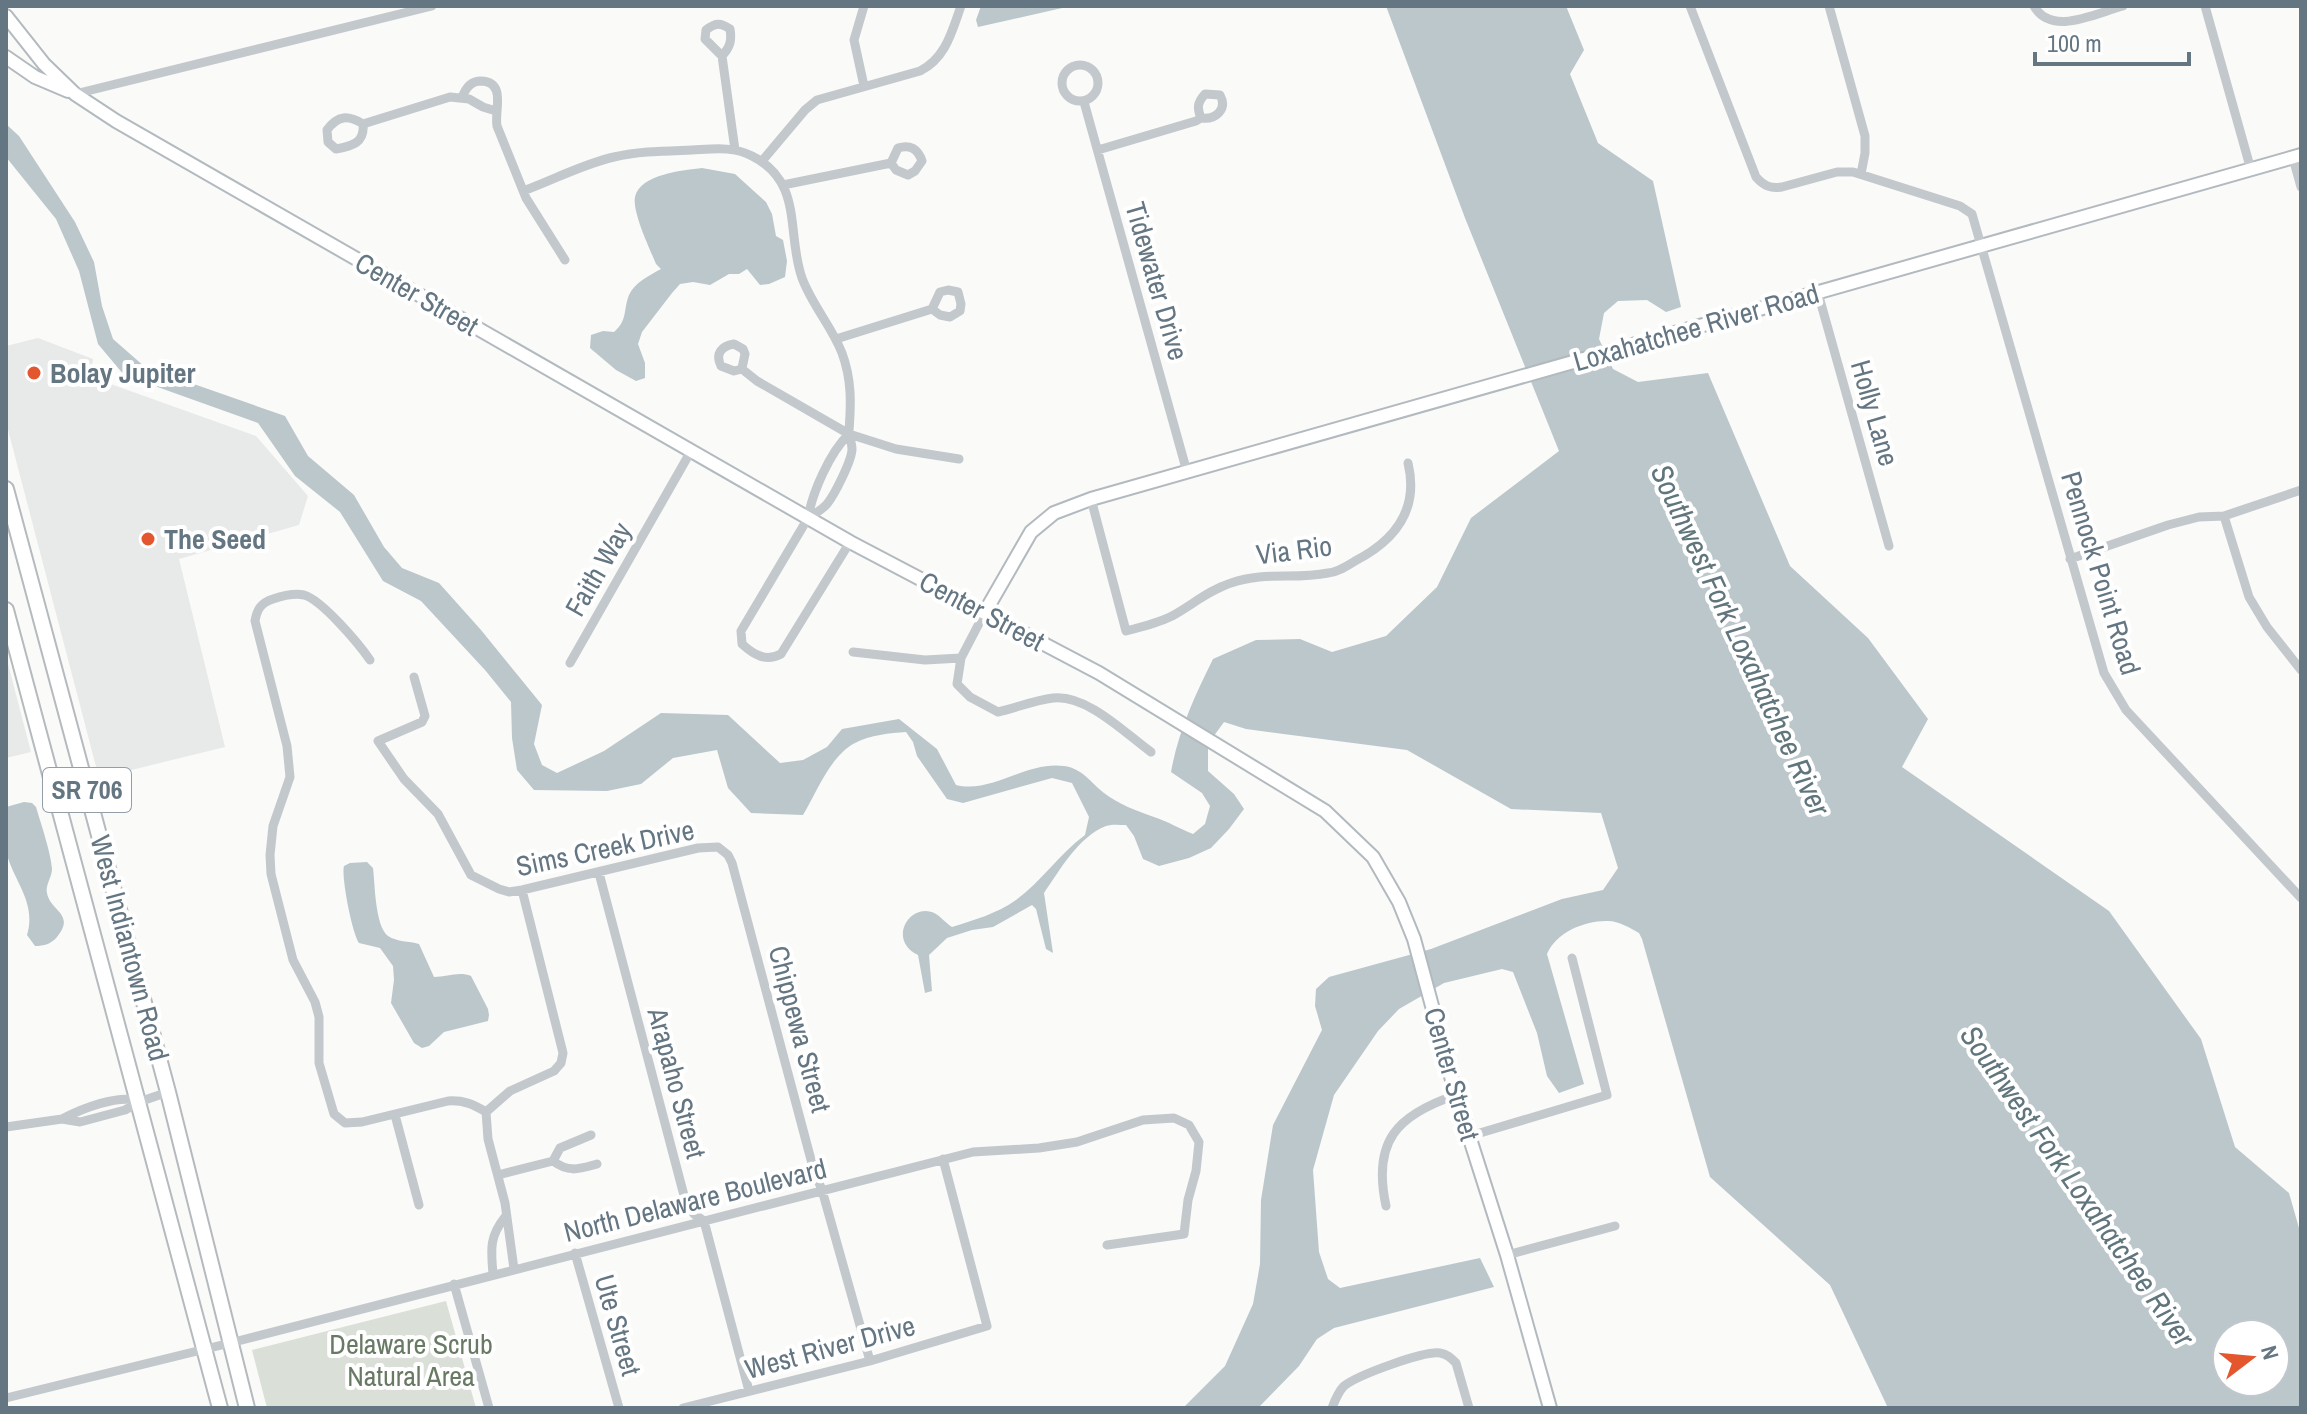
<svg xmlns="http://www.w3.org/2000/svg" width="2307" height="1414" font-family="'Archivo Narrow',sans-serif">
<rect width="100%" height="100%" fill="#fafaf8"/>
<path fill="#e8e9e9" d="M38 338 93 359 91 377 256 436 308 496 299 525 179 559 225 747 99 778 6 422V346Z
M6 656 31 752 6 758Z"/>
<path fill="#dadfd7" d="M446 1301 476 1408H267L252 1350Z"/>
<path fill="#bbc7cb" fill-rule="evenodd" d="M981 6H1071L978 27 976 20Z
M1386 6H1566L1584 50 1570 74 1598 143 1653 181 1681 307 1666 312 1647 300 1618 301 1604 313 1599 339 1613 369 1638 382 1708 373 1790 566 1868 638 1928 719 1902 767 2109 911 2201 1039 2235 1147 2289 1193 2301 1235V1408H1888L1830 1285 1710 1177 1642 939 1639 933C1630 928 1619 921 1608 921 1586 920 1556 932 1547 954L1584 1084 1559 1093 1547 1076 1537 1033 1513 972 1502 969 1444 983 1399 1009 1378 1031 1334 1095 1313 1170 1319 1252 1328 1279 1340 1288 1480 1258 1494 1287 1334 1328 1317 1339 1299 1366 1258 1408H1183L1225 1366 1253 1304 1260 1264 1261 1200 1273 1125 1322 1030 1315 1006 1316 989 1329 977 1431 949 1562 899 1603 890 1618 868 1601 813 1511 809 1407 750 1246 729 1224 722 1208 744V771L1234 794 1244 809 1229 829 1211 848 1189 858 1159 866 1143 859 1134 836 1126 825C1120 825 1112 824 1106 826 1078 837 1060 870 1044 893L1053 953 1046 949 1036 909 1032 905 993 927 972 930 947 938 929 955 932 991 925 993 918 955C886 940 911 900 936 914 941 917 946 923 952 927 974 920 996 914 1016 900 1041 882 1059 854 1085 835L1089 817 1072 783 1052 778 963 803 947 799 917 756 913 742 906 732C890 733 870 735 855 743 830 756 817 792 803 815L751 813 728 788 717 750 673 758 641 784 607 791 534 790 517 770 512 738 511 702 485 670 421 601 383 581 340 512 295 476 258 423 124 375 98 344 79 271 56 219 6 157V124L19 136 75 222 94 262 102 306 113 339 145 367 285 416 308 456 354 495 384 547 402 568 439 583 481 630 542 705 534 744 542 765 557 773 604 751 661 713 728 715 780 763 803 760 827 747 842 729 899 719 937 749 956 785C991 794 1026 761 1064 766 1082 768 1091 783 1104 793 1120 805 1135 810 1154 817 1167 821 1180 829 1193 834L1205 824 1210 806 1202 793 1171 772C1178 732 1195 695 1213 659L1256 640 1300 639 1332 652 1386 636 1437 587 1471 518 1559 451 1465 218ZM2227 1334H2275V1382H2227Z
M702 168 735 174 766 202 772 214 776 236 783 240 787 261 785 277 769 284 760 285 747 269 739 274H729L710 285 693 282 680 284 672 293 642 332 638 344 645 363V378L636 381 616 370 590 348 591 335 603 331 614 332C628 320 623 310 629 295 634 283 650 275 661 269L656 264C650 249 632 212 635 197 640 174 684 170 702 168Z
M24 802 32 803 36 807C41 824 51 853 52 869 52 877 45 885 47 893 50 911 76 914 57 937 51 944 44 946 35 946L27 935C37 902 13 881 6 851 3 838 6 821 6 807Z
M367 862 373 868C375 884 375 926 388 936 397 942 409 941 419 944L434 977C447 977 459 971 471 976L488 1009 489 1015 488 1021 444 1032 429 1046 422 1048 414 1043 391 1003 394 980 393 966 380 948 359 943C352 933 341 876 344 866L350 863Z"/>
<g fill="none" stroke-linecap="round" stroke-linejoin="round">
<g stroke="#b3babf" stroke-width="16">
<path id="secondary" d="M6 16 44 64 75 94 116 121 850 542 1099 673 1325 811 1373 857 1399 902 1414 939 1456 1095 1507 1255 1550 1408
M6 57 35 77 68 91
M985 612 1031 532 1054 513 1091 499 2301 155"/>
</g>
<g stroke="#b5babe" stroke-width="18">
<path id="primary" d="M6 489 168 1092 247 1408
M6 610 220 1408"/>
</g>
<path stroke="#c3c8cc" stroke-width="9" d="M864 6 854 40 864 86
M1690 6 1756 177C1764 186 1771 189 1782 187L1837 172H1853L1960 206 1972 214 2104 673 2126 710 2301 898
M1829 6 1865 136V153L1861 174
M2034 6C2051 37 2096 13 2123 6
M2205 6 2251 170
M722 56C730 47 732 41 730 29 720 22 715 23 706 30L705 39 722 56 735 150
M1062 83a18 18 0 1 1 36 0a18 18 0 1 1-36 0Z
M75 94 432 6
M1205 94 1220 95C1228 110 1215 120 1201 118 1197 108 1197 103 1205 94Z
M462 98C465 89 470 81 481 81 507 82 494 111 497 126L526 198 565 260
M1084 102 1187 472
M363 124C348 115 338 115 327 130L328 142 336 149C352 146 365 143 363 124L450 97 469 99 483 107 496 111
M1098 150 1196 121 1201 118
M2293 158 2301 187
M762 161 805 110 817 100 920 71C946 58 952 31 961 6
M783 185 891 163 896 170 908 175 915 171 922 161C918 149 910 144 898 148L891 163
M523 191C553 180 583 164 614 157 640 151 666 151 692 150 713 149 733 146 752 156 804 182 786 233 802 278 812 305 832 327 842 353 852 380 851 404 849 431 849 437 852 443 852 449 852 460 835 494 827 504 822 510 814 514 808 518
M1818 293 1889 546
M836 339 932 309 940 315 950 317 960 311 961 304 958 292 948 290 940 292 932 309
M742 369 734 371 721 366C715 354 721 346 734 344L743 349 745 354 742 368V369L757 381 849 434 896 449 959 459
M849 434C830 452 812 493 808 518L741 631 742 644C754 655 766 662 781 654L850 542
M1091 499 1126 631C1142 627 1158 623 1172 616 1192 605 1209 590 1231 583 1266 571 1294 580 1328 573 1338 572 1347 566 1355 561 1396 540 1419 509 1408 463
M2224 516 2249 597 2267 627 2301 670
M2070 559 2168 525 2199 517 2224 516 2301 490
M985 612 961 658 957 684 970 697 998 712C1016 708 1035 700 1053 698 1087 694 1126 734 1151 752
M853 652 925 660 961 658
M370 660C359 644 322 600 304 595 294 593 282 596 273 599 261 603 257 609 255 621L287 746 290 777 273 826 270 855 271 874 293 960 315 1002 319 1017V1063L334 1114 345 1123 362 1122 448 1101C463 1100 473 1104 486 1112
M570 663 691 451
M414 677 425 716 422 722 378 741 404 779 438 814 471 875 499 889 509 892 522 890 698 848 718 847 728 855 732 863 814 1171 822 1190 870 1361
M599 873 686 1203 694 1214 704 1221 749 1391
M486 1112 510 1091 554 1071 561 1063 563 1053 522 890
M486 1112 488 1139 505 1203 514 1269
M395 1115 419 1205
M62 1119C81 1109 118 1094 139 1101
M6 1127 62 1119 80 1122 125 1110 139 1102 168 1092
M1470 1136 1607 1095 1572 958
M553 1161C569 1173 579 1169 597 1164
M498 1175 553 1161 560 1148 591 1135
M1386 1206C1372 1141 1397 1115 1456 1095
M575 1253 619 1408
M1507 1255 1615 1226
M493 1274C491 1250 489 1237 505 1217
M454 1284 489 1408
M6 1398 230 1343 973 1152 1039 1148 1077 1142 1143 1120 1174 1118 1189 1125 1199 1142 1196 1171 1188 1200 1184 1234 1107 1245
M683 1408 870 1361 987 1326 943 1159
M1332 1408C1335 1400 1338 1392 1344 1386 1358 1375 1423 1351 1440 1353 1447 1354 1451 1358 1456 1363L1469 1408"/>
<use href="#secondary" stroke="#fff" stroke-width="12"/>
<use href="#primary" stroke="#fff" stroke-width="14"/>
</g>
<g fill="#e4572e" stroke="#fff" stroke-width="3">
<circle cx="34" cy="373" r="8"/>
<circle cx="148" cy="539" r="8"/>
</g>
<g text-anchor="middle" stroke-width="8" stroke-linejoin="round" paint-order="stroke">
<rect fill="#fff" stroke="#939fa8" stroke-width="2" x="43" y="768" width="88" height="44" rx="6"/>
<g font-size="26" font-weight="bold" fill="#657683">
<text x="87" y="799">SR 706</text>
</g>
<g font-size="28" fill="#657683" stroke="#fff">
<text transform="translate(1157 281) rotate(74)" y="10">Tidewater Drive</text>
<text transform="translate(417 294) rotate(30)" y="10">Center Street</text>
<text transform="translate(1696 327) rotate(-16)" y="10">Loxahatchee River Road</text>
<text transform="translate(1875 413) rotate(74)" y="10">Holly Lane</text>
<text transform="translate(1294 550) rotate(-7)" y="10">Via Rio</text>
<text transform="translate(598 569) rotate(-60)" y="10">Faith Way</text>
<text transform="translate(2101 573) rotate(73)" y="10">Pennock Point Road</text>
<text transform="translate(982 611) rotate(28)" y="10">Center Street</text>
<text transform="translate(605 848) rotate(-12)" y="10">Sims Creek Drive</text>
<text transform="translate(130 948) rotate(75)" y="10">West Indiantown Road</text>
<text transform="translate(800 1029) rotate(75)" y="10">Chippewa Street</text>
<text transform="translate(1452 1074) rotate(74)" y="10">Center Street</text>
<text transform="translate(677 1083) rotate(75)" y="10">Arapaho Street</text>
<text transform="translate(695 1200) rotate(-14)" y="10">North Delaware Boulevard</text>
<text transform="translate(618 1325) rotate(74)" y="10">Ute Street</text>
<text transform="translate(830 1347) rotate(-15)" y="10">West River Drive</text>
</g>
<g font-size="28" font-weight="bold" fill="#657683" stroke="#fff" text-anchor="start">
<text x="50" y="383">Bolay Jupiter</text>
<text x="164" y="549">The Seed</text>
</g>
<g font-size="28" fill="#687a64" stroke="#fff">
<text x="411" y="1354">Delaware Scrub<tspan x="411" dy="32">Natural Area</tspan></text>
</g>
<g font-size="30" font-style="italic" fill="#60757c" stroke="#fff">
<text transform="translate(1740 640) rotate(65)" y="10">Southwest Fork Loxahatchee River</text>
<text transform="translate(2077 1186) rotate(55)" y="10">Southwest Fork Loxahatchee River</text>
</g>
</g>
<rect width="2307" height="1414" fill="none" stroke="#657683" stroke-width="16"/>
<g transform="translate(2251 1358) rotate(74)"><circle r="38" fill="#ffffff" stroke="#c1c8cd" stroke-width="2"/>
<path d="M0-6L14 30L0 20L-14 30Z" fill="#e4572e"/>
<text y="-12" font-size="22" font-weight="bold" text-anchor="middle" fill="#657683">N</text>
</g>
<path d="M2035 52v12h154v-12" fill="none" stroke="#657683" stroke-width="4"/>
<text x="2047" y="52" font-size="24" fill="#657683" stroke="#ffffff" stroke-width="6" paint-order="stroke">100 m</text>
</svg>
